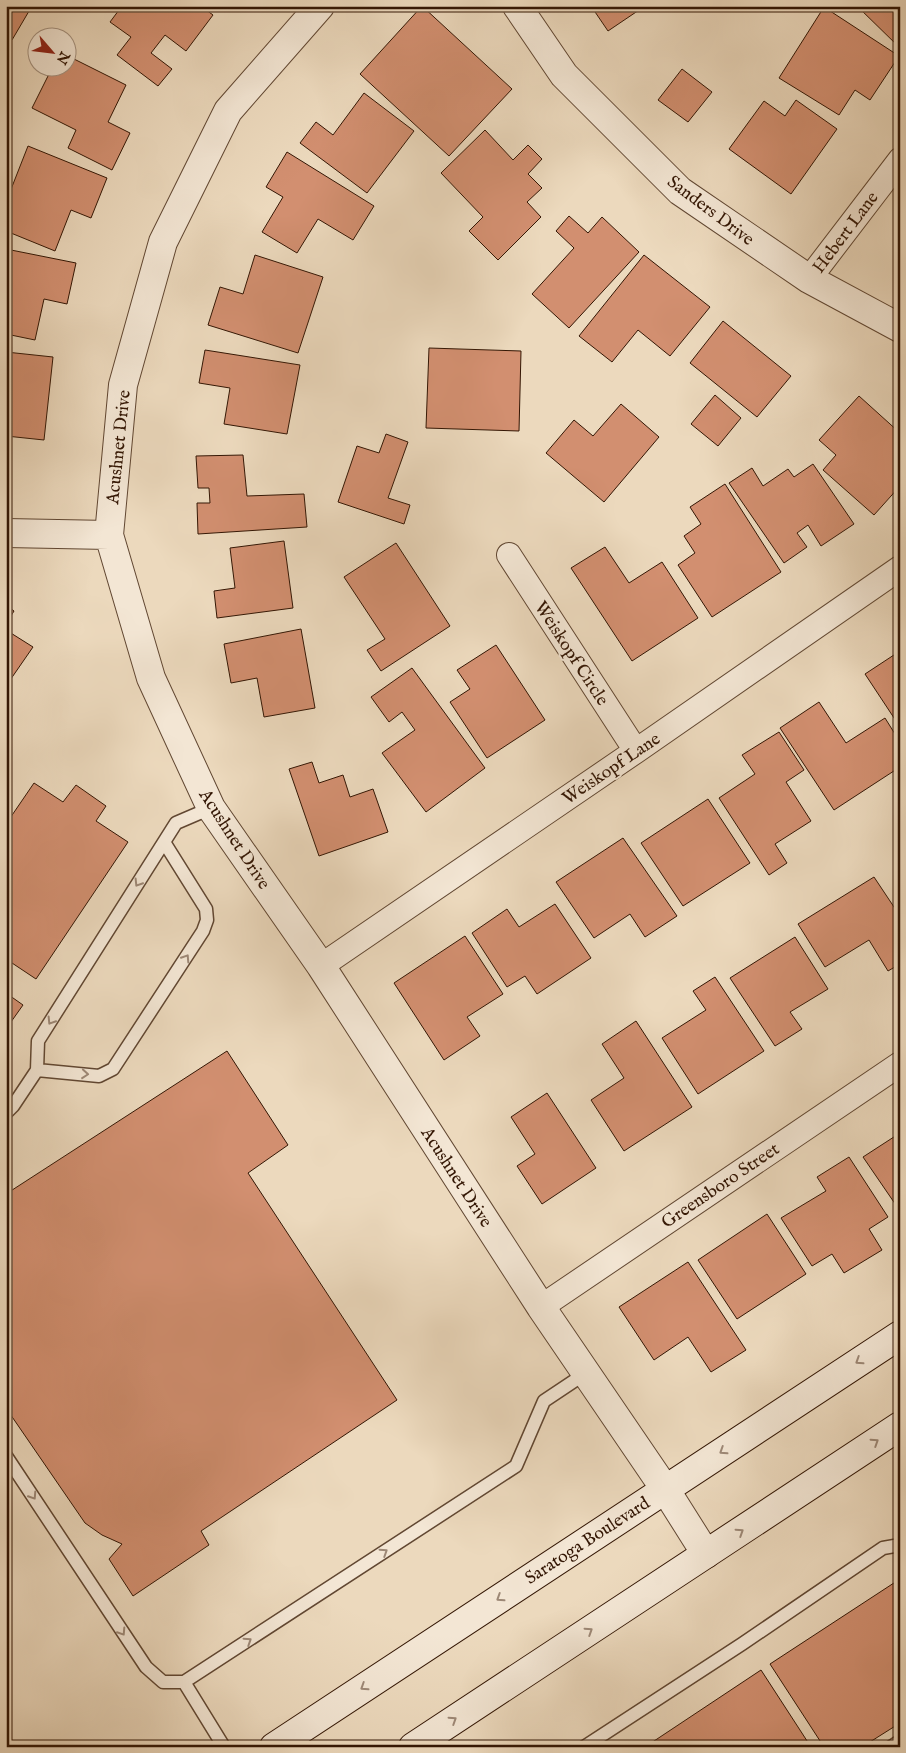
<svg xmlns="http://www.w3.org/2000/svg" width="906" height="1753" font-family="'IM FELL English',serif">
<rect width="100%" height="100%" fill="#ecd9bd"/>
<filter id="stains"><feTurbulence type="fractalNoise" baseFrequency=".004" numOctaves="4"/><feColorMatrix values="0 0 0 0 .2 0 0 0 0 .09 0 0 0 0 .02 0 0 0 .5 -.17"/></filter>
<radialGradient id="worn" r=".72"><stop offset=".6" stop-color="#630" stop-opacity="0"/><stop offset="1" stop-color="#630" stop-opacity=".3"/></radialGradient>
<path fill="#d28f70" stroke="#331604" d="M6 6H32L12 40 6 36Z
M122 6H201L213 15 186 51 165 35 151 53 172 69 158 86 117 55 131 37 110 22Z
M422 6 512 89 449 156 360 74Z
M591 6H645L608 31Z
M857 6H900V48Z
M824 7 899 56 870 100 855 90 839 115 779 78Z
M68 56 126 85 108 122 130 133 112 170 68 148 76 130 32 108 52 68H68Z
M682 69 712 92 688 122 658 100Z
M364 93 414 131 367 193 300 143 316 122 333 135Z
M796 100 837 129 791 194 729 149 764 101 785 116Z
M485 130 513 160 528 145 542 159 528 174 542 188 527 202 541 217 498 260 469 231 483 217 441 173Z
M28 146 107 178 91 218 71 210 55 251 6 231V202Z
M287 152 374 206 353 240 318 219 297 253 262 232 283 197 266 187Z
M569 216 588 233 602 217 639 252 569 328 532 294 574 248 556 231Z
M6 249 76 263 67 304 44 299 35 340 6 334Z
M255 255 323 277 298 353 208 325 220 287 243 294Z
M644 255 710 307 670 356 638 330 612 362 579 336Z
M723 321 791 376 757 417 690 363Z
M429 348 521 351 519 431 426 428Z
M205 350 300 365 287 434 224 424 230 388 199 383Z
M6 352 53 357 44 440 6 436Z
M715 395 741 418 718 446 691 424Z
M859 396 900 433V486L874 515 823 470 836 455 819 440Z
M621 404 659 437 604 502 546 453 574 420 593 436Z
M386 434 408 442 388 498 410 505 404 524 338 502 357 446 379 453Z
M243 455 247 496 304 494 307 527 198 534 197 503H210L209 488H198L196 456Z
M813 464 854 524 821 546 808 525 797 533 807 547 784 563 729 483 752 468 763 486 788 469 794 477Z
M725 484 781 572 712 617 678 565 695 553 684 536 701 524 690 507Z
M284 541 293 608 217 618 214 591 235 588 230 548Z
M396 543 450 626 381 671 367 650 385 639 344 577Z
M605 547 629 583 662 562 698 618 632 661 571 568Z
M6 605 14 611 6 624Z
M301 629 315 708 264 717 257 678 231 683 224 644Z
M6 630 33 647 6 686Z
M496 645 545 720 487 758 450 702 470 689 457 670Z
M900 651V727L865 674Z
M412 668 485 768 426 812 382 753 415 730 402 712 389 722 371 697Z
M819 702 846 743 885 718 900 742V767L834 810 780 728Z
M779 732 804 770 786 782 811 821 775 844 787 863 769 875 719 798 755 774 742 755Z
M312 762 319 783 343 775 350 797 373 789 388 832 319 856 289 769Z
M34 783 63 802 76 785 106 806 96 821 128 842 36 979 12 963 6 971V824Z
M708 799 750 863 683 906 641 843Z
M623 838 677 916 645 937 630 914 594 938 556 882Z
M874 877 900 916V964L888 971 869 940 825 967 798 924Z
M555 904 591 958 537 994 525 976 507 987 472 933 507 909 519 927Z
M465 936 503 994 467 1017 480 1036 444 1060 394 983Z
M795 937 828 989 790 1012 802 1029 775 1046 730 978Z
M715 977 764 1051 698 1094 662 1038 706 1010 693 991Z
M6 993 23 1005 6 1029Z
M636 1021 692 1107 624 1151 591 1100 624 1078 602 1044Z
M227 1051 288 1145 248 1173 397 1400 201 1531 209 1545 133 1596 109 1559 122 1544 102 1535 85 1523 6 1408V1194Z
M547 1093 596 1168 542 1204 517 1166 535 1154 511 1117Z
M900 1133V1211L863 1157Z
M849 1157 888 1217 869 1229 882 1250 844 1273 832 1254 812 1266 781 1218 826 1191 817 1177Z
M767 1214 806 1274 737 1319 698 1260Z
M688 1262 746 1350 711 1372 688 1337 654 1360 619 1307Z
M900 1579V1723L862 1747H824L770 1664Z
M761 1670 811 1747H645Z"/>
<g fill="none" stroke-linecap="round" stroke-linejoin="round">
<g stroke="#614732" stroke-width="15">
<path id="service" d="M37 1070 99 1076 113 1069 203 931 207 920 206 909 164 842
M6 1113 13 1106 37 1070 38 1041 176 823 211 808
M6 1456 146 1667 163 1682H184L516 1466 544 1401 586 1373
M184 1682 224 1747
M584 1747 742 1644 883 1548 900 1545
M891 1747 900 1741"/>
</g>
<g stroke="#614732" stroke-width="26">
<path id="minor" d="M809 279 900 160
M509 555 636 751
M321 966 636 751 900 568
M541 1307 900 1064"/>
</g>
<g stroke="#614732" stroke-width="30">
<path id="tertiary" d="M320 6 228 111 163 242 123 385 109 535 151 678 211 808 321 966 541 1307 665 1489 706 1554
M517 6 564 75 680 191 809 279 900 328
M6 533 109 535"/>
</g>
<g stroke="#331604" stroke-width="30">
<path id="secondary" d="M274 1747 900 1335
M413 1747 900 1426"/>
</g>
<use href="#service" stroke="#f3e6d4" stroke-width="12"/>
<use href="#minor" stroke="#f3e6d4" stroke-width="24"/>
<use href="#tertiary" stroke="#f3e6d4" stroke-width="28"/>
<use href="#secondary" stroke="#f3e6d4" stroke-width="28"/>
</g>
<defs><path id="oneway-chevron" d="M-2-3.5L2.5 0L-2 3.5" fill="none" stroke-width="1.6" stroke-linecap="round" stroke-linejoin="round" transform="scale(1.25)"/></defs>
<g stroke="#9d8876">
<use href="#oneway-chevron" transform="translate(138 883) rotate(122)"/>
<use href="#oneway-chevron" transform="translate(186 958) rotate(-57)"/>
<use href="#oneway-chevron" transform="translate(51 1021) rotate(122)"/>
<use href="#oneway-chevron" transform="translate(85 1074) rotate(5)"/>
<use href="#oneway-chevron" transform="translate(859 1361) rotate(147)"/>
<use href="#oneway-chevron" transform="translate(875 1442) rotate(-33)"/>
<use href="#oneway-chevron" transform="translate(723 1451) rotate(147)"/>
<use href="#oneway-chevron" transform="translate(33 1496) rotate(57)"/>
<use href="#oneway-chevron" transform="translate(740 1532) rotate(-33)"/>
<use href="#oneway-chevron" transform="translate(384 1552) rotate(-33)"/>
<use href="#oneway-chevron" transform="translate(500 1598) rotate(147)"/>
<use href="#oneway-chevron" transform="translate(589 1631) rotate(-33)"/>
<use href="#oneway-chevron" transform="translate(122 1632) rotate(57)"/>
<use href="#oneway-chevron" transform="translate(248 1641) rotate(-33)"/>
<use href="#oneway-chevron" transform="translate(364 1687) rotate(147)"/>
<use href="#oneway-chevron" transform="translate(453 1720) rotate(-33)"/>
</g>
<g text-anchor="middle" stroke-width="4" stroke-linejoin="round" paint-order="stroke">
<g font-size="18" fill="#331604" stroke="#f3e6d4">
<text transform="translate(711 210) rotate(37)" y="6">Sanders Drive</text>
<text transform="translate(845 232) rotate(-53)" y="6">Hebert Lane</text>
<text transform="translate(118 447) rotate(-84)" y="6">Acushnet Drive</text>
<text transform="translate(572 653) rotate(57)" y="6">Weiskopf Circle</text>
<text transform="translate(611 768) rotate(-34)" y="6">Weiskopf Lane</text>
<text transform="translate(235 839) rotate(57)" y="6">Acushnet Drive</text>
<text transform="translate(457 1177) rotate(57)" y="6">Acushnet Drive</text>
<text transform="translate(720 1185) rotate(-34)" y="6">Greensboro Street</text>
<text transform="translate(587 1540) rotate(-33)" y="6">Saratoga Boulevard</text>
</g>
</g>
<rect width="906" height="1753" fill="none" stroke="#ecd9bd" stroke-width="25"/>
<rect x="8" y="8" width="891" height="1738" fill="none" stroke="#331604" stroke-width="2.5"/>
<rect x="12" y="12" width="881" height="1728" fill="none" stroke="#331604"/>
<g transform="translate(52 52) rotate(118)"><circle r="24" fill="#f3e6d4" stroke="#a69381"/>
<path d="M0-4L9 19L0 12L-9 19Z" fill="#8f2418"/>
<text y="-8" font-size="14" font-weight="bold" text-anchor="middle" fill="#331604">N</text>
</g>
<rect width="100%" height="100%" filter="url(#stains)"/>
<rect width="100%" height="100%" fill="url(#worn)"/>
</svg>
